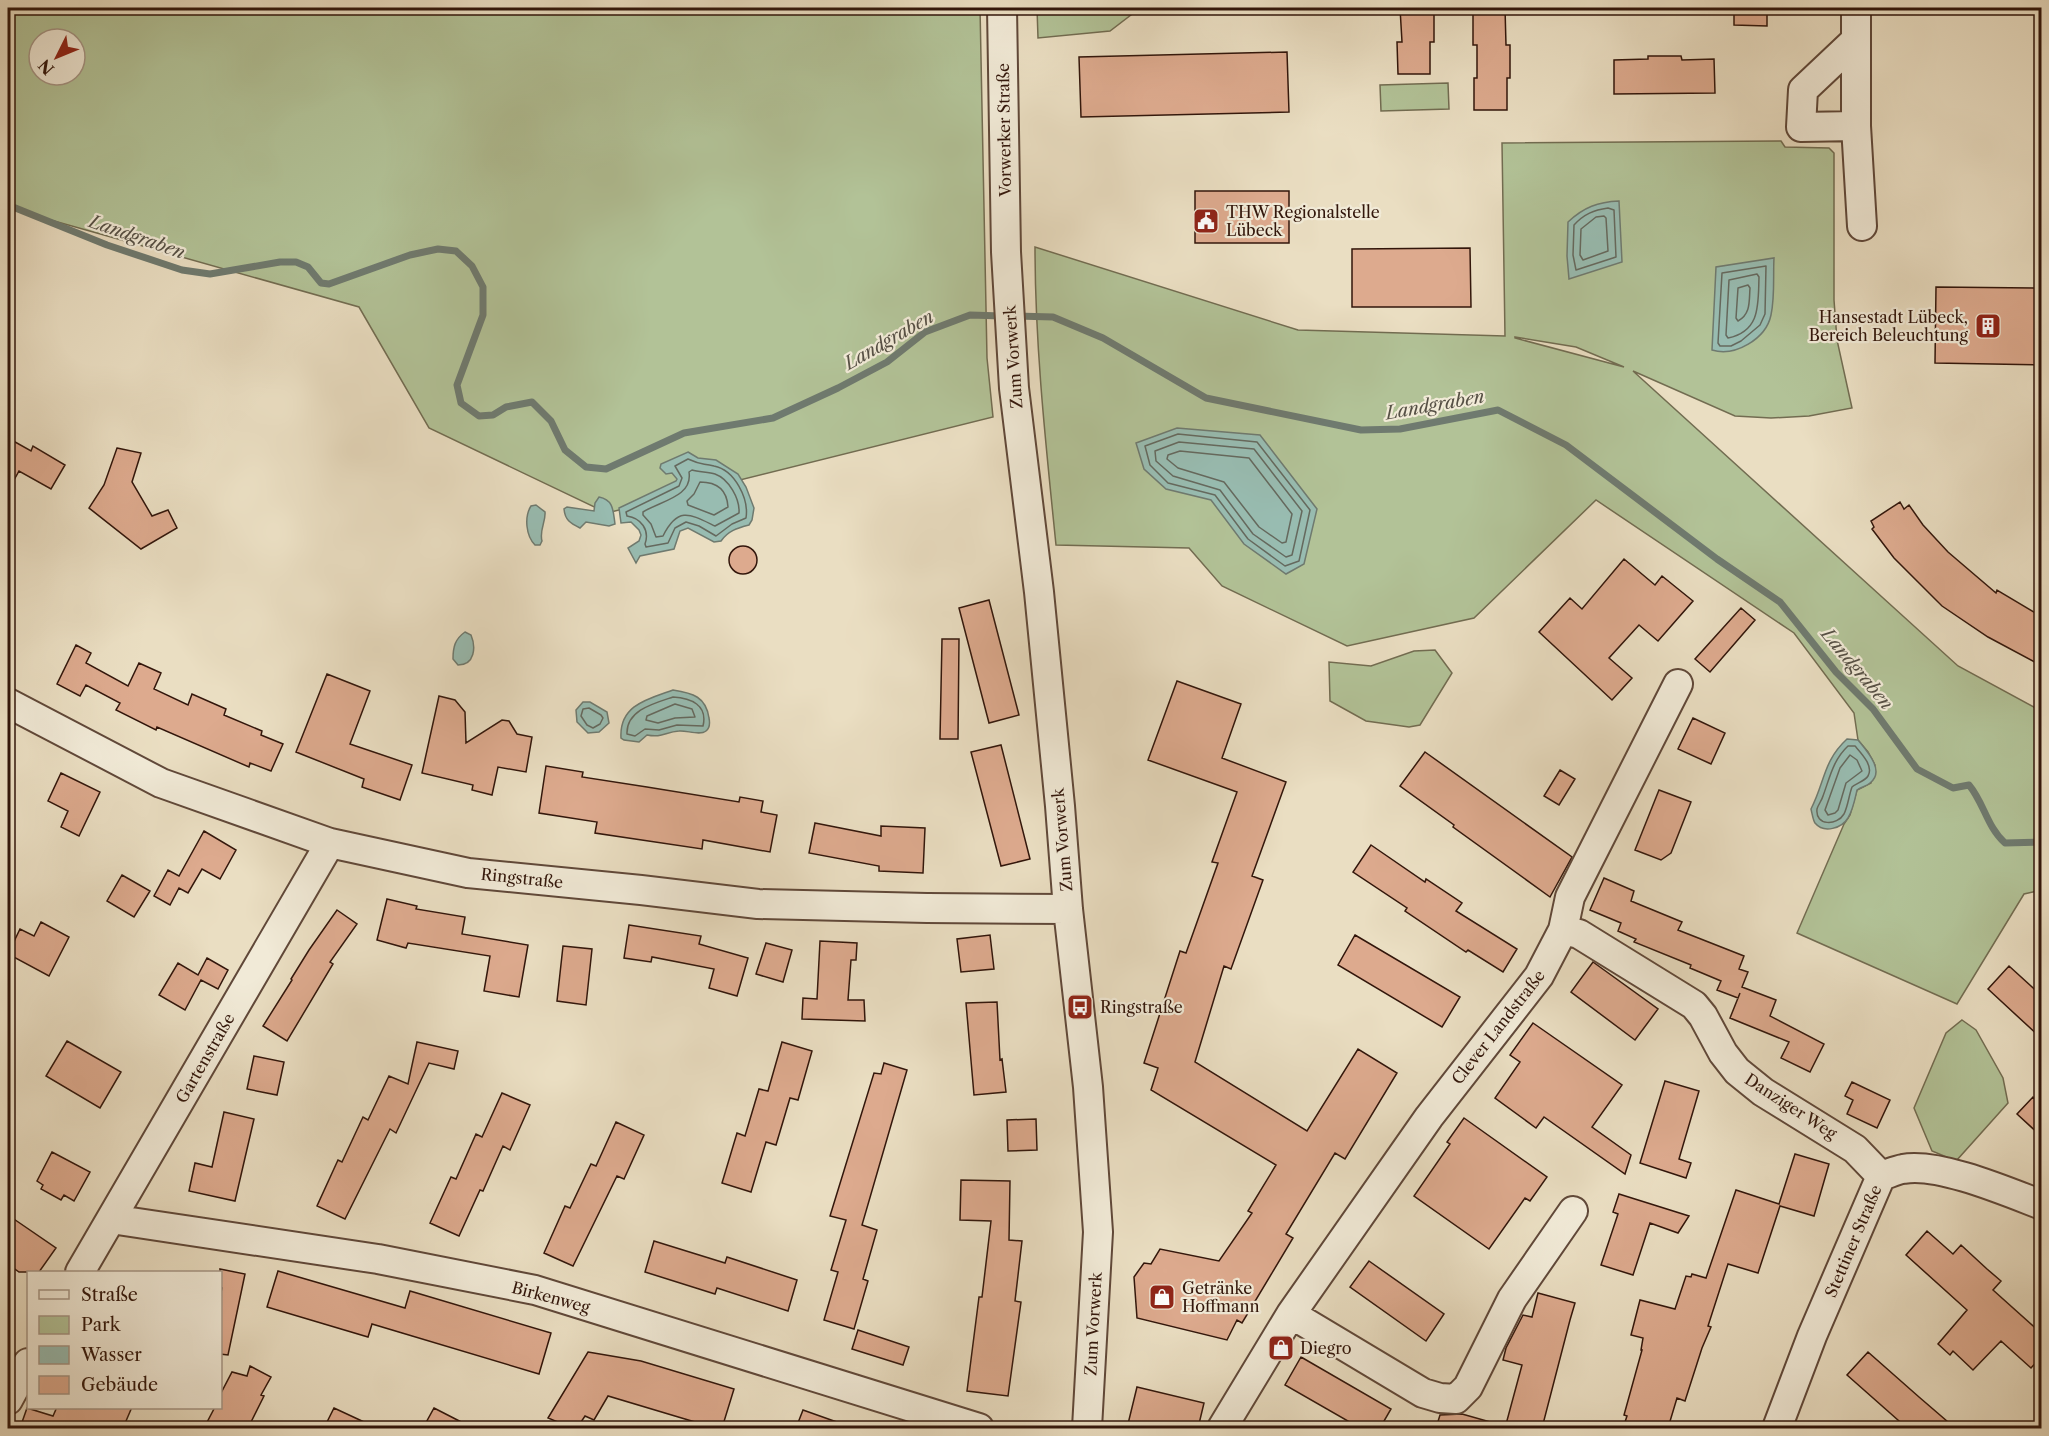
<svg xmlns="http://www.w3.org/2000/svg" width="2049" height="1436" font-family="'Libre Caslon Text',serif">
<rect width="100%" height="100%" fill="#eadec2"/>
<filter id="stains"><feTurbulence type="fractalNoise" baseFrequency=".00333" numOctaves="4"/><feColorMatrix values="0 0 0 0 .2 0 0 0 0 .09 0 0 0 0 .02 0 0 0 .5 -.17"/></filter>
<radialGradient id="worn" r=".72"><stop offset=".6" stop-color="#630" stop-opacity="0"/><stop offset="1" stop-color="#630" stop-opacity=".3"/></radialGradient>
<path fill="#b2c297" stroke="#726c51" stroke-width="1.5" fill-rule="evenodd" d="M8 8H980L987 358 993 417 607 513 429 428 359 307 8 208ZM39 39H75V75H39Z
M1037 8H1140L1110 31 1038 38Z
M1448 83 1449 109 1381 111 1380 85Z
M1781 141 1785 147 1829 148 1834 153V300L1837 340 1852 408 1809 416 1771 418 1735 416 1633 371 1958 666 2041 711V890L2024 894 1957 1004 1797 933 1844 824 1850 815 1857 790 1871 783 1875 765 1868 752 1858 740 1854 713 1794 633 1596 500 1474 618 1347 646 1222 586 1189 548 1056 545C1046 446 1035 347 1035 247L1298 330 1505 336 1502 143ZM1515 337 1576 347 1624 367 1515 338Z
M1435 650 1452 673 1420 725 1409 727 1366 721 1330 701 1329 662 1371 666 1414 651Z
M1962 1020 1976 1030 2003 1078 2008 1103 1956 1161 1932 1151 1914 1108 1946 1033Z"/>
<path fill="#98bcb1" stroke="#6f7a6f" stroke-width="1.5" d="M1619 201 1622 262 1569 279 1567 256 1568 222C1584 207 1598 202 1619 201Z
M1774 258C1773 276 1775 297 1771 315 1766 339 1735 357 1712 350L1716 267Z
M1177 428 1260 435 1317 509 1304 564 1286 574 1244 544 1211 500 1166 489 1144 469 1136 443Z
M688 452 698 458 716 460 738 474 746 487 754 508 752 520 749 525C737 528 728 531 721 541L714 542 688 528 680 531 674 549 640 556 636 563 628 548 639 541 641 535 639 530 631 522 621 523 619 508 676 481 677 479 672 473 666 474 660 468 661 464Z
M599 497C614 500 613 511 615 524L609 526 586 522 580 528C570 523 565 520 564 509L567 507 594 511 595 503Z
M536 505 545 512C546 522 539 530 542 541L540 545H535C526 536 524 517 531 506Z
M465 632 471 635C476 647 475 665 458 665L453 659C453 647 455 639 465 632Z
M673 690C693 693 706 697 709 718 710 723 710 728 706 731 700 736 686 730 679 731 665 732 662 738 647 735L639 742 624 740 621 738C619 705 648 699 673 690Z
M583 702H590L607 712 609 723 599 732 588 733 577 722 576 710Z
M1847 739 1858 740C1866 750 1886 771 1870 783 1867 786 1861 787 1857 790 1855 799 1853 810 1848 818 1842 828 1824 834 1815 823 1813 820 1812 813 1811 809 1825 782 1823 761 1847 739Z"/>
<g fill="none" stroke-linecap="round" stroke-linejoin="round">
<path stroke="#65695e" stroke-width="1.5" d="M1608 208 1614 210 1616 257 1576 270 1573 255 1574 225C1584 214 1594 210 1608 208Z
M1596 217 1604 216 1606 218 1608 251 1583 260 1580 255 1581 229Z
M1766 266 1765 314 1760 325 1741 341 1731 346H1720L1718 343 1722 273Z
M1757 274 1759 277C1758 304 1761 331 1728 338L1726 335 1729 280Z
M1748 285 1750 288C1749 301 1751 314 1738 321L1736 318 1738 288Z
M1178 434 1257 442 1310 510 1299 561 1285 566 1248 539 1215 495 1168 483 1150 465 1145 446Z
M1179 442 1254 449 1302 511 1292 555 1286 557 1253 534 1220 490 1173 476 1156 461 1155 451Z
M1180 451 1249 458 1292 514 1286 542 1282 543 1259 527 1224 482 1178 468 1167 459 1168 455Z
M688 459C701 465 701 463 714 466 735 470 749 499 746 518L732 524 716 536 699 526 686 522 675 528 668 543 646 547 645 544C650 530 641 518 627 516L626 512 679 486 682 478 675 466Z
M692 470C699 472 709 472 715 474 729 479 740 499 739 513L715 526C690 514 678 506 663 536L656 537 651 524 643 515V512C660 501 693 497 689 472Z
M700 482C717 482 727 490 728 507L714 515 688 505 687 501 694 494Z
M673 697C691 698 708 705 703 726L677 725 659 730 645 729 635 736 627 734C626 710 655 703 673 697Z
M675 704 692 709 695 717 675 718 658 723 646 720 647 716Z
M589 708 601 715 603 718 600 724 593 728 587 725 581 716 583 709Z
M1848 746H1855C1861 753 1874 766 1868 776 1865 781 1857 783 1852 787 1849 795 1848 806 1844 814 1837 826 1815 826 1817 809 1818 805 1822 800 1823 796 1830 777 1833 760 1848 746Z
M1850 755 1857 760 1862 771 1846 783 1838 810 1835 813 1828 815 1825 810 1840 768Z"/>
<path stroke="#6f7a6f" stroke-width="7" d="M8 205 107 245 182 270 210 274 280 262H296L308 267 321 283 329 284 410 255 438 249 456 251 472 266 483 287V315L457 385 461 403 479 416 493 415 506 407 532 402 551 421 565 450 586 467 606 469 684 433 773 418 838 388 887 362 925 332 970 315 1002 316
M1016 316 1053 317 1103 338 1206 398 1361 430 1400 429 1498 410 1566 445 1717 559 1780 602 1836 672 1873 709 1917 769 1953 788 1969 785C1984 803 1987 827 2005 843L2042 842"/>
</g>
<path fill="#ddaa8e" stroke="#32160b" stroke-width="1.5" d="M1400 8 1434 9V42H1430V74H1398L1397 42H1402Z
M1476 8H1505L1506 45H1510V78H1507V110H1474V78H1477V45H1473V11H1476Z
M1734 8H1767V26L1734 25Z
M1287 52 1289 112 1081 117 1079 57Z
M1648 56H1681L1682 60 1714 59 1715 93 1614 94V60L1648 59Z
M1195 191H1289V243H1195Z
M1470 248 1471 307H1352V249Z
M1936 287 2042 288V365L1935 363Z
M8 438 31 451 33 446 65 465 51 489 19 471 8 491Z
M117 448 141 453 132 482 152 516 168 510 177 528 141 549 89 508 104 485Z
M1900 502 1904 509 1909 505 1923 525 1948 552 1996 593 1997 590 2042 617V666L1988 637 1942 606 1894 558 1872 529 1874 527 1871 521Z
M729 560a14 14 0 1 1 28 0a14 14 0 1 1-28 0Z
M1624 559 1655 585 1662 576 1693 601 1658 641 1639 625 1609 658 1632 678 1612 700 1539 632 1570 598 1582 609Z
M989 600 1019 715 989 723 959 608Z
M1741 608 1755 620 1710 672 1695 659Z
M942 639H959L958 739H940Z
M76 645 91 653 86 663 128 686 139 663 161 673 154 689 188 705 192 694 226 709 224 715 262 731 261 735 283 744 271 771 250 763 249 767 157 727 156 730 116 710 120 703 86 685 80 696 57 684Z
M327 674 370 691 350 744 412 765 400 800 362 787 364 779 296 752Z
M1177 681 1241 704 1222 758 1286 782 1252 876 1263 880 1231 969 1224 966 1195 1062 1307 1131 1358 1049 1397 1073 1345 1159 1335 1153 1286 1234 1293 1238 1242 1323 1237 1320 1227 1340 1137 1318 1134 1277 1144 1263 1151 1264 1160 1249 1219 1261 1252 1213 1248 1211 1276 1165 1151 1090 1158 1068 1144 1063 1180 951 1186 953 1218 863 1212 862 1237 792 1148 760Z
M439 696 455 700 465 712 466 743 502 720 509 721 517 734 532 737 526 772 498 767 492 795 472 790 473 785 422 773Z
M1693 718 1725 733 1711 764 1678 749Z
M1001 745 1030 859 1001 866 971 752Z
M1425 752 1572 857 1550 897 1453 827 1454 825 1400 786Z
M546 766 583 772 582 777 647 787 739 802 740 797 763 801 761 812 777 815 770 852 703 840 702 849 595 833 597 822 539 813Z
M1560 770 1575 779 1559 805 1544 796Z
M61 773 100 792 79 836 61 827 68 811 48 801Z
M1659 790 1691 802 1671 853 1661 860 1635 850Z
M815 823 881 836V826L925 828 923 873 879 871V866L809 853Z
M204 831 236 850 220 879 202 869 188 893 179 888 170 905 154 896 168 870 179 876Z
M1371 845 1425 882 1426 879 1462 903 1456 911 1517 949 1503 972 1468 950 1466 952 1405 911 1407 908 1353 872Z
M122 875 150 891 134 917 107 901Z
M1604 878 1634 891 1631 901 1682 922 1678 930 1744 956 1739 969 1748 972 1742 987 1776 1000 1770 1016 1824 1044 1810 1072 1781 1058 1789 1042 1730 1018 1740 993 1738 998 1717 990 1721 981 1690 968 1691 965 1634 942 1636 939 1618 931 1621 923 1590 910Z
M387 899 417 906 416 909 465 917 462 934 528 945 519 997 484 991 490 956 408 943 406 948 377 940Z
M337 910 357 924 330 962 333 964 287 1041 263 1026 292 980 291 979 309 950Z
M41 922 69 937 49 976 8 954 20 929 34 936Z
M629 925 701 936 699 944 748 958 737 996 709 988 714 969 652 957 651 962 624 958Z
M990 935 994 969 961 972 957 939Z
M1355 935 1460 997 1442 1027 1338 965Z
M820 941 857 943 856 960H851L848 1000H864L865 1021 802 1019 803 998 817 999Z
M766 943 792 950 783 982 756 974Z
M563 946 592 949 586 1005 557 1001Z
M207 958 228 970 218 989 201 980 185 1010 159 995 178 963 198 975Z
M1593 962 1658 1009 1635 1040 1571 992Z
M2009 966 2042 996V1039L1988 989Z
M997 1002 1000 1060 1002 1059 1006 1092 974 1095 966 1003Z
M1533 1023 1622 1085 1592 1127 1631 1155 1625 1174 1544 1117 1536 1128 1495 1098 1520 1062 1510 1055Z
M67 1041 121 1072 100 1108 46 1076Z
M417 1042 458 1051 454 1069 429 1063 396 1133 390 1129 345 1219 317 1206 338 1160 342 1162 363 1117 368 1120 389 1076 408 1084Z
M782 1042 812 1051 798 1100 790 1098 776 1145 766 1142 751 1192 722 1183 737 1133 745 1136 759 1089 768 1091Z
M254 1056 284 1062 277 1095 247 1089Z
M884 1063 907 1070 862 1225 877 1230 863 1279 868 1281 854 1329 824 1320 838 1272 831 1270 846 1220 830 1216 874 1073 881 1074Z
M1665 1081 1699 1091 1679 1159 1691 1163 1686 1178 1640 1163Z
M1852 1082 1890 1100 1877 1128 1847 1114 1853 1100 1845 1096Z
M502 1093 530 1105 510 1150 503 1146 483 1191 480 1190 459 1236 430 1223 451 1177 456 1179 476 1134 482 1137Z
M2033 1097 2042 1105V1137L2017 1114Z
M224 1112 254 1119 235 1201 189 1191 195 1163 212 1167Z
M1464 1118 1547 1177 1530 1201 1525 1198 1489 1249 1414 1196 1450 1144 1447 1142Z
M1036 1119 1037 1150 1008 1151 1007 1120Z
M616 1122 644 1135 624 1179 617 1176 573 1266 544 1253 565 1206 570 1208 591 1164 596 1166Z
M52 1152 90 1172 74 1201 64 1195 61 1200 41 1189 43 1185 37 1181Z
M1795 1154 1829 1164 1814 1216 1780 1206 1758 1273 1728 1264 1708 1326 1711 1327 1702 1348 1685 1401 1677 1398 1668 1428H1623L1627 1416 1624 1415 1642 1350H1641L1643 1338 1631 1335 1640 1300 1675 1309 1686 1276 1691 1277 1692 1274 1706 1278 1736 1190 1779 1204Z
M961 1180 1010 1181 1009 1240 1022 1241 1015 1301 1021 1302 1008 1396 967 1391 979 1297H982L991 1221 960 1220Z
M1619 1194 1689 1216 1678 1233 1650 1223 1633 1275 1601 1265 1618 1214 1613 1212Z
M8 1215 56 1248 39 1272H19L8 1264Z
M1927 1231 1953 1254 1961 1245 1987 1269 2001 1281 1993 1290 2042 1334V1356L2031 1368 2001 1341 1973 1370 1953 1351 1950 1355 1938 1344 1967 1310 1906 1255Z
M654 1241 725 1263 727 1257 797 1280 788 1311 717 1288 715 1294 645 1272Z
M1369 1261 1444 1314 1426 1341 1350 1287Z
M220 1269 245 1274 228 1355 220 1354V1297L222 1288 220 1287Z
M278 1271 405 1308 410 1291 551 1333 539 1374 372 1324 368 1337 267 1307Z
M1538 1293 1575 1303 1570 1320 1542 1428H1505L1522 1365 1503 1360 1506 1348 1523 1315 1532 1317Z
M858 1330 909 1347 903 1365 852 1349Z
M588 1352 641 1361 734 1389 722 1428H715L608 1396 594 1420 585 1416 577 1428H572L548 1418Z
M1868 1352 1919 1397 1955 1428H1907L1847 1375Z
M1301 1357 1391 1409 1380 1428H1360L1285 1385Z
M250 1366 271 1377 261 1395 264 1396 248 1428H204L215 1407H220V1395L232 1372 247 1376Z
M1137 1387 1204 1403 1198 1428H1127Z
M57 1407H132L123 1428H20L27 1408 53 1416Z
M334 1408 377 1428H324Z
M434 1408 473 1428H423Z
M803 1410 848 1426 847 1428H796Z
M1462 1414 1494 1423 1493 1428H1436L1440 1415Z"/>
<g fill="none" stroke-linecap="round" stroke-linejoin="round">
<g stroke="#604839" stroke-width="32">
<path id="minor" d="M1002 8 1006 252 1014 388 1039 592 1060 806 1068 909 1088 1087 1098 1232 1087 1428
M1856 8V126L1862 226
M1856 40 1803 90 1801 127 1856 126
M8 703 161 783 330 843 468 873 641 890 758 904 927 908 1068 909
M1563 930 1579 934 1694 1005 1703 1016 1723 1053 1737 1071 1763 1092 1855 1149 1881 1176
M111 1219 378 1259 535 1290 979 1428
M80 1272 330 843
M1291 1314 1423 1393 1440 1398 1456 1399 1468 1387 1512 1299 1573 1211
M8 1400 28 1363
M1222 1428 1291 1314 1429 1117 1539 976 1563 930 1570 897 1678 684
M1777 1428 1812 1336 1881 1176C1888 1174 1896 1170 1903 1169 1938 1162 2008 1192 2042 1205"/>
</g>
<use href="#minor" stroke="#f1ead7" stroke-width="28"/>
</g>
<defs>
<g id="civic-square" transform="scale(1.35)"><rect x="-9" y="-9" width="18" height="18" rx="4" fill="#8f2418" stroke="#f1ead7"/><path d="M-.6-6.5H3V-4.5H.6V-3L4-1V1h2V6H-6V1h2V-1L-.6-3ZM-1.2 2.5V6h2.4V2.5Z" fill="#fff"/></g>
<g id="building-square" transform="scale(1.35)"><rect x="-9" y="-9" width="18" height="18" rx="4" fill="#8f2418" stroke="#f1ead7"/><path d="M-4-6H4V6H1V3H-1V6H-4ZM-2.5-4.3h1.7v1.8h-1.7ZM.8-4.3h1.7v1.8H.8ZM-2.5-1h1.7V.8h-1.7ZM.8-1h1.7V.8H.8Z" fill="#fff"/></g>
<g id="bus-square" transform="scale(1.35)"><rect x="-9" y="-9" width="18" height="18" rx="4" fill="#8f2418" stroke="#f1ead7"/><path d="M-5-6H5V4H4V6H2V4H-2V6H-4V4H-5ZM-3.5-4V0h7V-4ZM-3.5 1.2v1.5H-2V1.2ZM2 1.2v1.5H3.5V1.2Z" fill="#fff"/></g>
<g id="shop-square" transform="scale(1.35)"><rect x="-9" y="-9" width="18" height="18" rx="4" fill="#8f2418" stroke="#f1ead7"/><path d="M-5-2.5h2.3a2.7 3.5 0 0 1 5.4 0H5L5.5 6h-11ZM-1.5-2.5h3a1.5 2.3 0 0 0-3 0Z" fill="#fff"/></g>
</defs>
<g fill-rule="evenodd">
<use href="#civic-square" x="1206" y="221"/>
<use href="#building-square" x="1988" y="326"/>
<use href="#bus-square" x="1080" y="1007"/>
<use href="#shop-square" x="1162" y="1297"/>
<use href="#shop-square" x="1281" y="1348"/>
</g>
<g text-anchor="middle" stroke-width="4.5" stroke-linejoin="round" paint-order="stroke">
<g font-size="16" fill="#32160b" stroke="#f1ead7">
<text transform="translate(1004 130) rotate(-91)" y="6">Vorwerker Straße</text>
<text transform="translate(1013 357) rotate(-94)" y="6">Zum Vorwerk</text>
<text transform="translate(1062 840) rotate(-95)" y="6">Zum Vorwerk</text>
<text transform="translate(522 878) rotate(6)" y="6">Ringstraße</text>
<text transform="translate(1498 1027) rotate(-52)" y="6">Clever Landstraße</text>
<text transform="translate(205 1058) rotate(-60)" y="6">Gartenstraße</text>
<text transform="translate(1791 1106) rotate(33)" y="6">Danziger Weg</text>
<text transform="translate(1853 1241) rotate(-67)" y="6">Stettiner Straße</text>
<text transform="translate(551 1297) rotate(15)" y="6">Birkenweg</text>
<text transform="translate(1093 1324) rotate(-87)" y="6">Zum Vorwerk</text>
</g>
<g font-size="16" fill="#32160b" stroke="#f1ead7" text-anchor="start">
<text x="1226" y="218">THW Regionalstelle<tspan x="1226" dy="18">Lübeck</tspan></text>
<text x="1968" y="323" text-anchor="end">Hansestadt Lübeck,<tspan x="1968" dy="18">Bereich Beleuchtung</tspan></text>
<text x="1100" y="1013">Ringstraße</text>
<text x="1182" y="1294">Getränke<tspan x="1182" dy="18">Hoffmann</tspan></text>
<text x="1300" y="1354">Diegro</text>
</g>
<g font-size="18" font-style="italic" fill="#565045" stroke="#f1ead7">
<text transform="translate(137 237) rotate(19)" y="6">Landgraben</text>
<text transform="translate(889 340) rotate(-30)" y="6">Landgraben</text>
<text transform="translate(1435 405) rotate(-10)" y="6">Landgraben</text>
<text transform="translate(1857 669) rotate(50)" y="6">Landgraben</text>
</g>
</g>
<rect width="2049" height="1436" fill="none" stroke="#eadec2" stroke-width="30"/>
<rect x="9" y="9" width="2031" height="1418" fill="none" stroke="#32160b" stroke-width="3"/>
<rect x="15" y="15" width="2019" height="1406" fill="none" stroke="#32160b" stroke-width="1.5"/>
<rect x="27" y="1271" width="195" height="138" fill="#f1ead7" stroke="#a59585" stroke-width="1.5"/>
<rect x="39" y="1290" width="30" height="9" fill="#f1ead7" stroke="#a59585" stroke-width="1.5"/>
<text x="81" y="1301" font-size="18" fill="#32160b">Straße</text>
<rect x="39" y="1316" width="30" height="18" fill="#b2c297" stroke="#a59585" stroke-width="1.5"/>
<text x="81" y="1331" font-size="18" fill="#32160b">Park</text>
<rect x="39" y="1346" width="30" height="18" fill="#98bcb1" stroke="#a59585" stroke-width="1.5"/>
<text x="81" y="1361" font-size="18" fill="#32160b">Wasser</text>
<rect x="39" y="1376" width="30" height="18" fill="#ddaa8e" stroke="#a59585" stroke-width="1.5"/>
<text x="81" y="1391" font-size="18" fill="#32160b">Gebäude</text>
<g transform="translate(57 57) rotate(227)"><circle r="28" fill="#f1ead7" stroke="#a59585" stroke-width="1.5"/>
<path d="M0-4.5L10 22L0 15L-10 22Z" fill="#8f2418"/>
<text y="-9" font-size="16" font-weight="bold" text-anchor="middle" fill="#32160b">N</text>
</g>
<rect width="100%" height="100%" filter="url(#stains)"/>
<rect width="100%" height="100%" fill="url(#worn)"/>
</svg>
